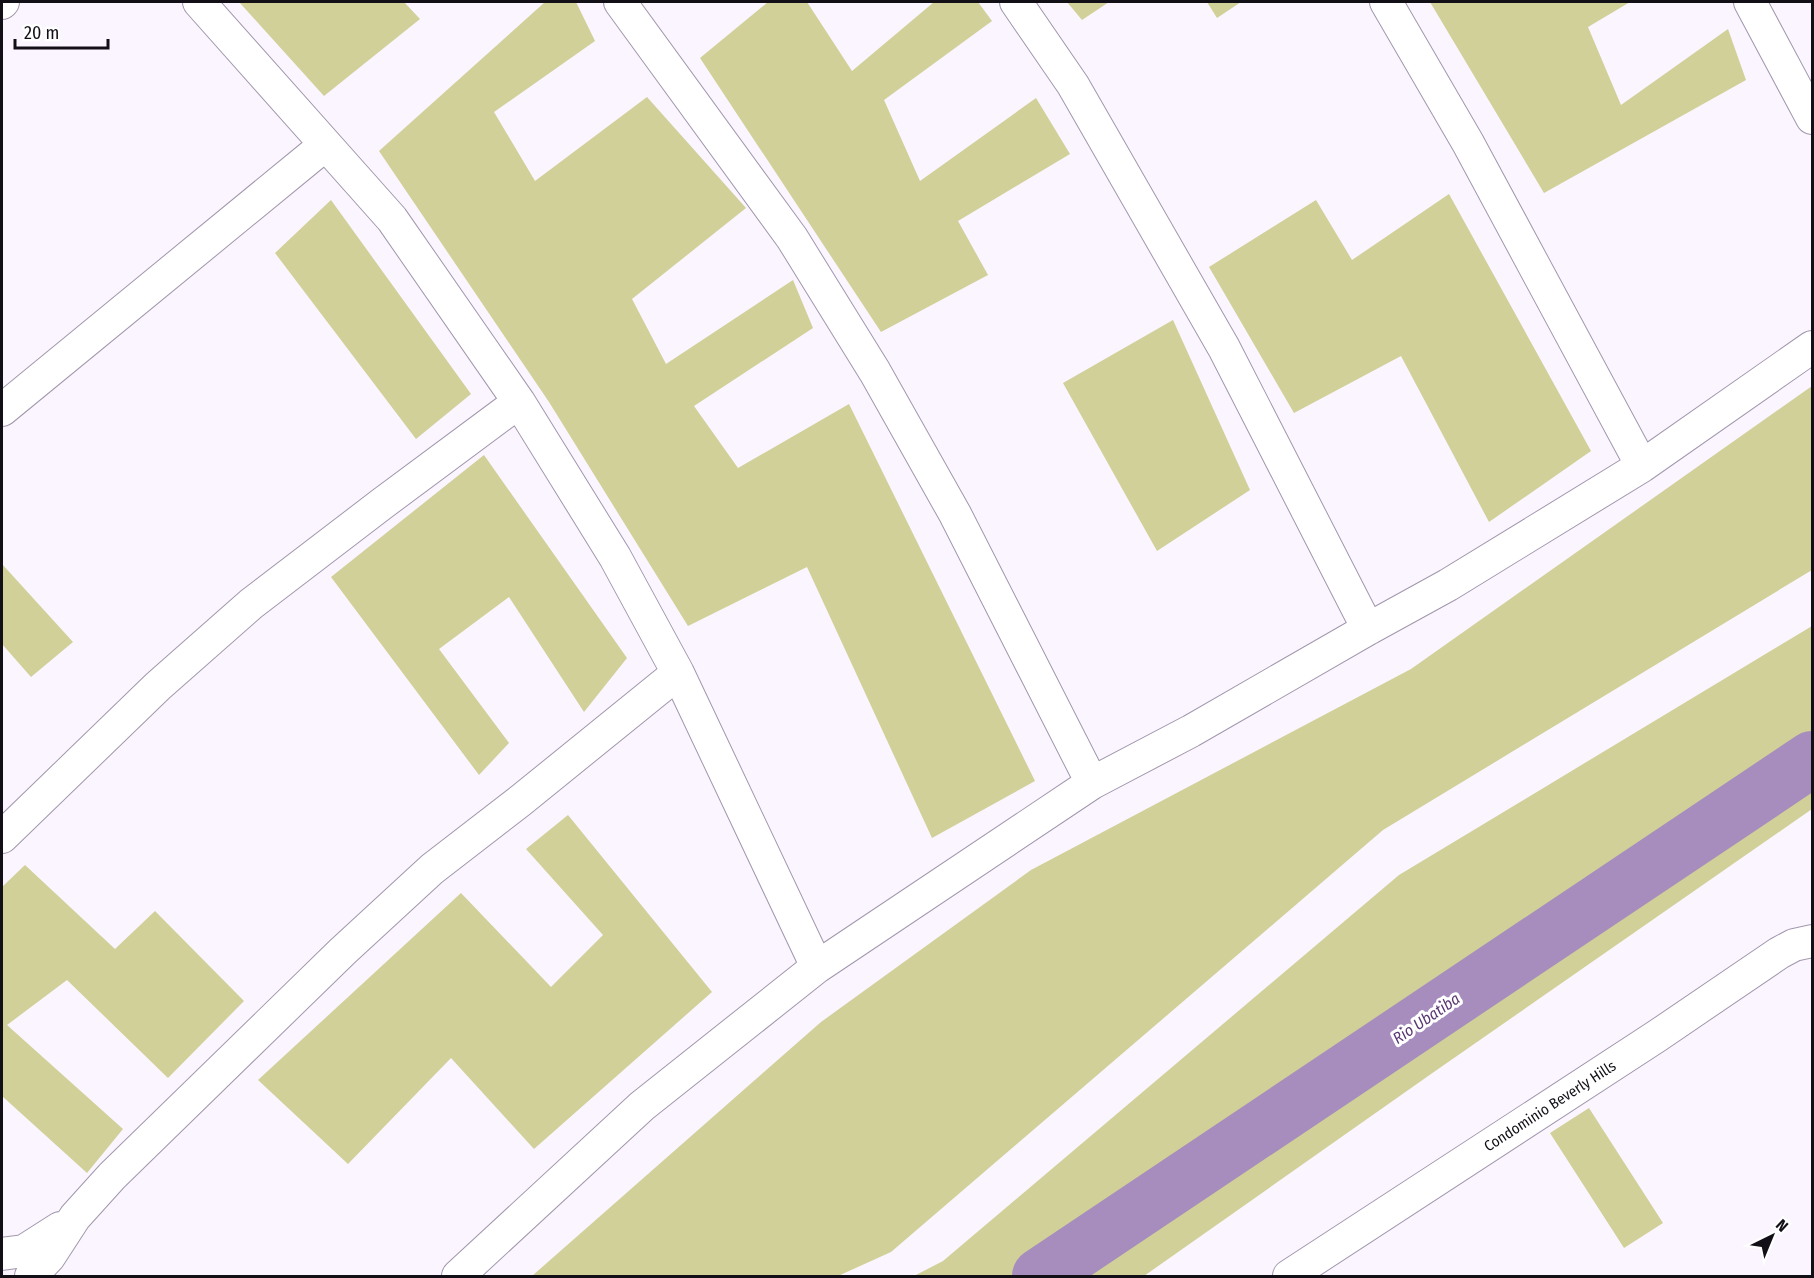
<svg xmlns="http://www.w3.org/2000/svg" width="1814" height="1278" font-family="'Fira Sans Condensed',sans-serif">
<rect width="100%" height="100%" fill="#faf5fe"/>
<path fill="#d0d098" d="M239 2H404L420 19 324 96Z
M545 2H576L595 41 494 112 535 181 647 97 746 208 632 299 666 364 793 280 813 328 694 406 738 468 849 404 1035 781 932 838 807 567 688 626 549 402 379 151Z
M768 2H807L852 71 934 2H978L992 21 884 100 920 181 1036 98 1070 154 958 221 988 275 881 332 700 58Z
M1067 2H1109L1082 20Z
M1207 2H1241L1217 18Z
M1430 2H1630L1588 27 1621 105 1728 29 1746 80 1544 193Z
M1449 194 1591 451 1489 522 1401 356 1294 413 1209 267 1316 200 1352 260Z
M331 200 471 394 416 439 275 253Z
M1173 320 1250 490 1157 551 1063 383Z
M1812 386V570L1383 830 891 1252 838 1276H532L821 1022 1031 870 1411 669Z
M484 455 627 658 584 712 509 597 439 649 509 743 479 775 331 577Z
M2 564 73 642 31 677 2 644Z
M1812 626V809L1431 1074 1144 1276H914L943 1261 1399 875Z
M568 815 712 992 534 1149 451 1058 348 1164 258 1080 461 893 551 987 603 935 526 849Z
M25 865 115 949 155 911 244 1001 168 1078 67 980 7 1025 123 1129 87 1173 2 1096V887Z
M1589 1108 1663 1223 1624 1248 1550 1133Z"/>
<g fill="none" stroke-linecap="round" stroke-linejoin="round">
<path stroke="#a78dbd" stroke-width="56" d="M1040 1276 1812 759"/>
<g stroke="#a297ad" stroke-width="34">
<path id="street" d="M199 2 392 219 519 402 615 557 678 673 817 967
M620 2 792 238 875 372 955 514 1092 783
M1016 2 1073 85 1224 348 1368 629
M1386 2 1468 143 1642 466
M1750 2 1812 118
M2 3 3 2
M2 410 325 145
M2 837 158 686 251 604 383 503 519 402
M2 1254 24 1251 60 1228
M31 1276 49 1257 75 1217 112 1176 343 951 432 869 520 801 678 673
M458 1276 642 1106 817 967 1092 783 1191 731 1368 629 1448 585 1642 466 1812 347
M1289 1276 1657 1036 1779 953 1794 945 1812 941"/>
</g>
<use href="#street" stroke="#fff" stroke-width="32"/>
</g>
<g text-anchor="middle" stroke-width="6" stroke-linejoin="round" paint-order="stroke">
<g font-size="15" fill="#130f17" stroke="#fff">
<text transform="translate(1550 1106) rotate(-33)" y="5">Condominio Beverly Hills</text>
</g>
<g font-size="16" font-style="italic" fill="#593773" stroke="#fff">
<text transform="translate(1426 1018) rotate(-34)" y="6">Rio Ubatiba</text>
</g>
</g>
<rect width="1814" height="1278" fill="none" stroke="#130f17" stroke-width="6"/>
<g transform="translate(1772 1236) rotate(43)" stroke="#ffffff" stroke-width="4.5" paint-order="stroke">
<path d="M0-4.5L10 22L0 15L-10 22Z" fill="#130f17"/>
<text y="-9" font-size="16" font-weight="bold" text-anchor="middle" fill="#130f17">N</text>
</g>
<path d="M15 39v9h93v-9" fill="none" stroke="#130f17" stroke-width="3"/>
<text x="24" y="39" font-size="18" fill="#130f17" stroke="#ffffff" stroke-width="4.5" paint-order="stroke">20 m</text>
</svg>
